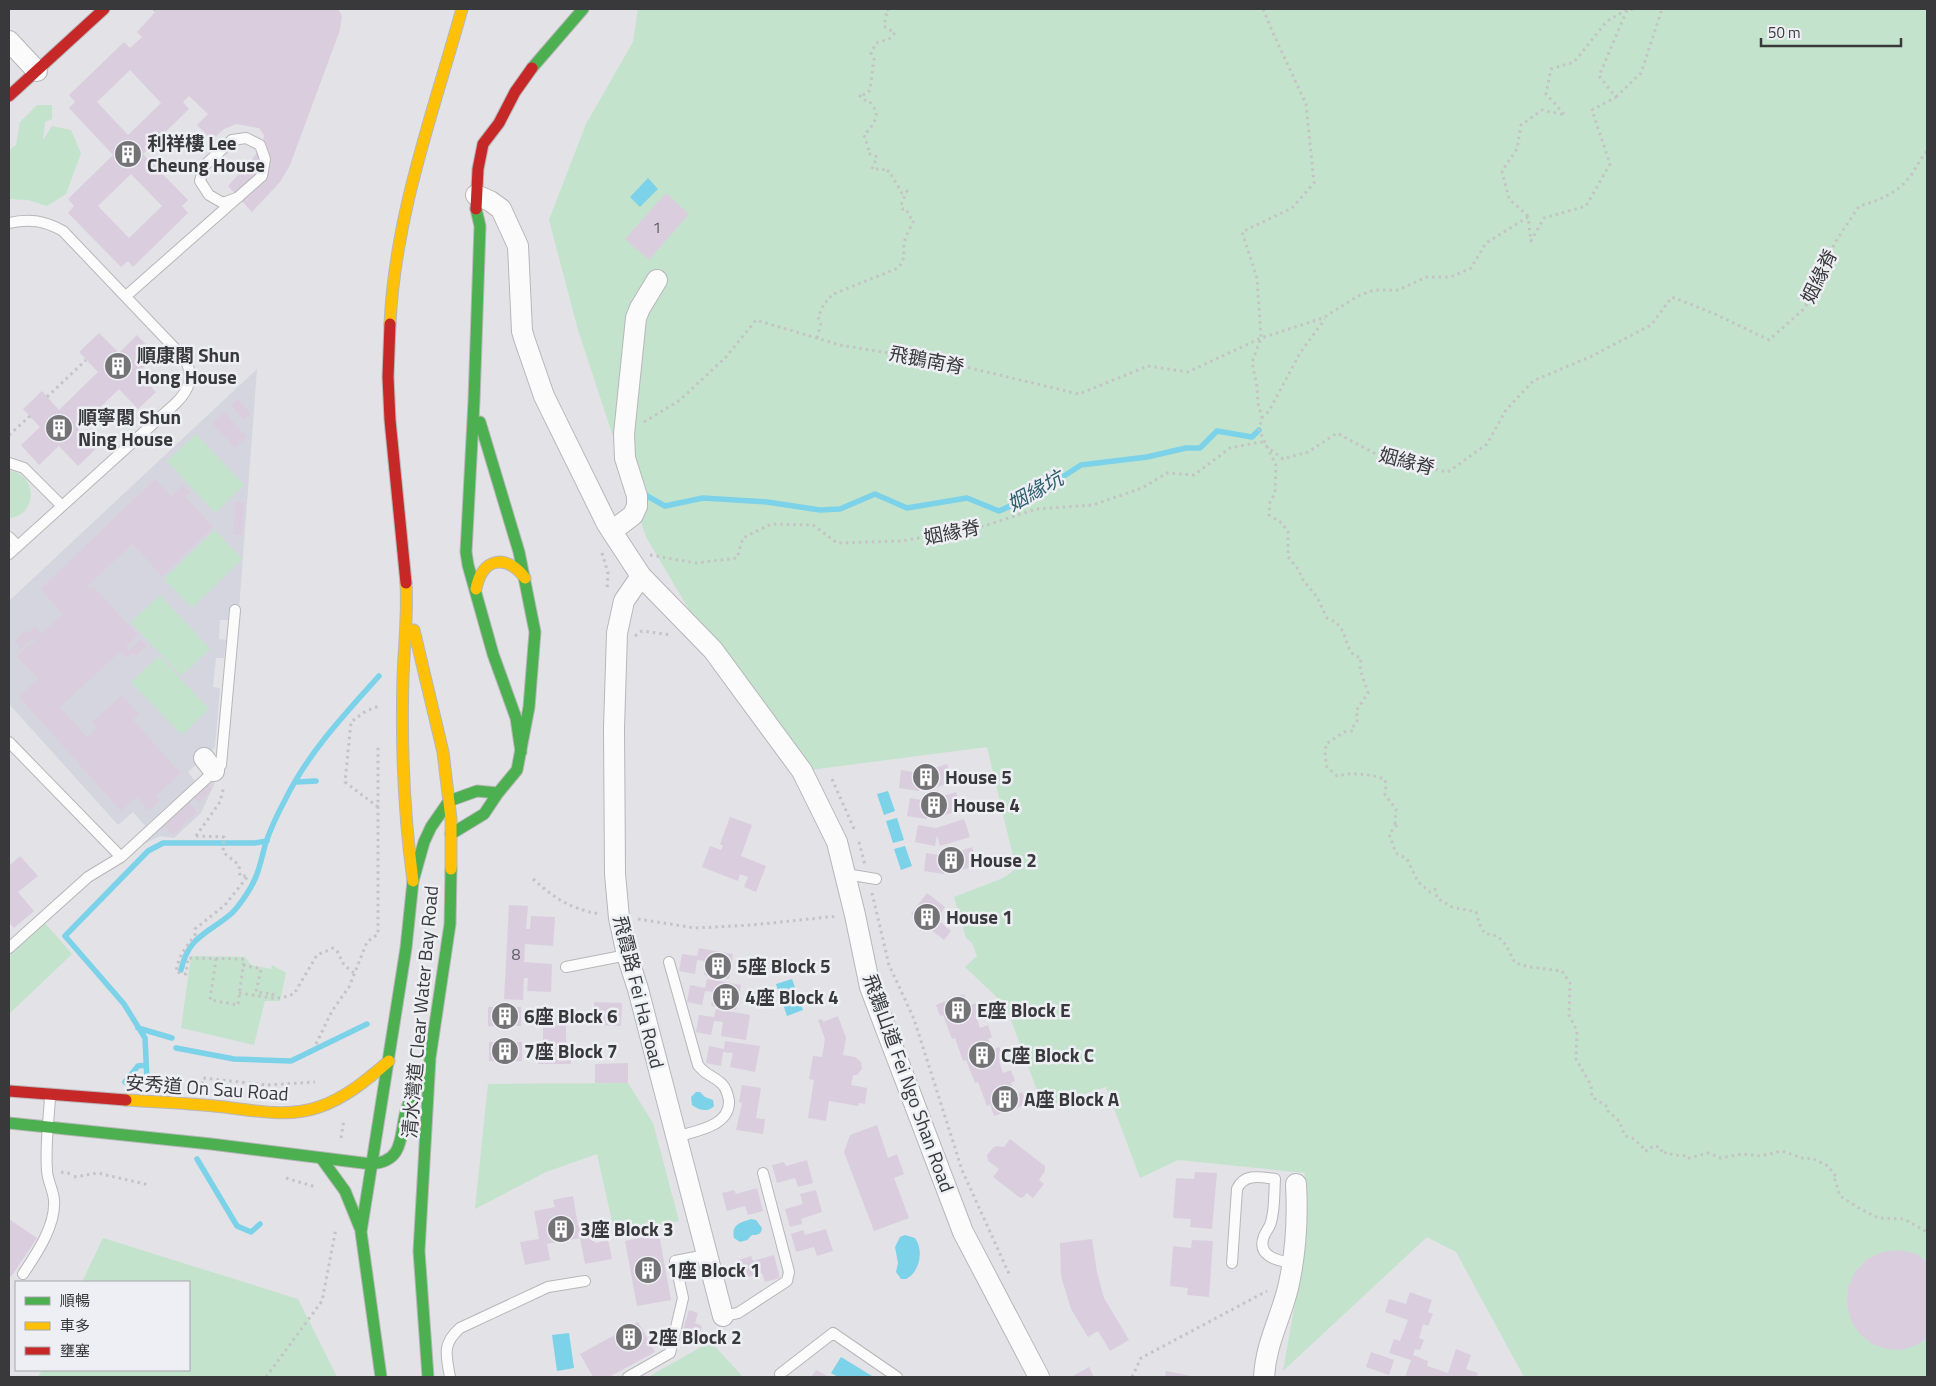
<svg xmlns="http://www.w3.org/2000/svg" width="1936" height="1386" font-family="'Titillium Web','Noto Sans TC',sans-serif">
<rect width="100%" height="100%" fill="#e2e2e7"/>
<path fill="#d5d5df" d="M257 369 239 610 229 609 228 620H220L219 639 226 640 224 658H216L213 687 220 688 215 747 188 772 195 781 145 826 133 812 118 825 9 704V601Z
M214 774 217 778 201 813 174 838 160 836 140 846Z"/>
<path fill="#c4e3cc" d="M638 9H1927V1377H1524L1456 1252 1427 1237 1283 1371 1299 1280 1305 1173 1178 1160 1140 1178 1106 1087 1043 1107 1006 1006 965 967 977 956 972 943 966 938 954 897 1003 878 1016 869 987 747 802 771 713 650 646 537 578 330 549 220 586 124 633 42Z
M37 105H52V119L45 122 43 140 52 126 71 130 81 153 66 194 47 206 28 200 9 199V150L16 145 20 122Z
M196 434 244 485 215 513 167 461Z
M9 471C38 473 38 516 9 518Z
M215 530 242 559 192 608 164 579Z
M160 595 210 649 181 676 131 622Z
M159 656 209 709 182 735 131 682Z
M45 923 72 954 9 1014V951Z
M191 956 245 957 251 965 271 969 272 965 286 973 280 1001H265L254 1045 181 1028Z
M628 1083 653 1123 679 1221 615 1235 597 1154 546 1172 475 1209 488 1084Z
M103 1238 298 1299 337 1377H38L42 1370H189V1282H82Z
M710 1341 743 1377H648L710 1342Z"/>
<path fill="#7cd2e8" d="M648 178 658 189 640 207 630 197Z
M888 791 895 811 884 815 877 794Z
M897 818 904 840 893 843 886 821Z
M905 846 912 866 901 870 894 849Z
M792 979 803 1010 787 1016 776 984Z
M696 1092H700L705 1097 713 1100 714 1106C707 1113 699 1110 692 1105L691 1097Z
M751 1219 756 1220 762 1228C761 1234 759 1235 752 1235L747 1240 740 1242 734 1238C731 1224 740 1223 751 1219Z
M905 1235 915 1238C924 1250 920 1272 906 1279H901L896 1272 898 1263 895 1247 900 1237Z
M569 1333 574 1368 557 1371 552 1335Z
M841 1357 872 1376 871 1377H838L831 1373Z"/>
<g fill="none" stroke-linecap="round" stroke-linejoin="round">
<path stroke="#7cd2e8" stroke-width="5.5" d="M640 492 665 506 703 498 767 502 820 510 840 509 875 494 907 508 967 498 999 511 1033 496 1081 465 1147 457 1186 448H1200L1217 431 1252 437 1259 430
M296 782 316 781
M181 970C189 935 208 934 232 913 237 908 242 901 246 895 259 876 260 863 266 842 271 828 278 813 285 800 308 753 344 715 379 676
M138 1028 172 1038
M176 1048 234 1059 291 1061 367 1024
M147 1080 145 1038 124 1004 65 936 148 851 163 843H255L267 841
M125 1082 138 1066 146 1065
M197 1159 237 1226 251 1232 260 1224"/>
</g>
<path fill="#dacede" fill-rule="evenodd" d="M158 9H338L342 16 340 30 290 165 280 182 252 212 228 186 252 159 263 144 264 135 259 128 236 124 224 129 212 140 197 125 208 114 189 96 183 102 189 109 143 154 188 200 182 206 188 213 133 267 128 261 121 267 68 213 74 206 68 199 113 155 69 108 75 102 69 95 124 42 130 48 142 37 137 32ZM130 70 161 103 128 135 97 102ZM131 174 162 206 129 238 98 206Z
M666 193 689 214 649 260 625 239Z
M99 333 119 353 137 335 156 355 138 373 156 392 138 409 119 389 78 429 97 448 78 466 59 446 39 465 21 445 40 427 23 409 42 391 59 410 98 372 79 352Z
M238 399 251 414 244 420 231 405Z
M224 412 247 437 235 448 212 423Z
M155 479 171 496 183 484 190 492 185 496 213 527 162 576 132 544 87 587 90 589 93 586 138 635 126 647 129 650 141 639 147 646 136 656 132 653 126 658 120 652 60 707 87 737 97 728 92 722 122 695 139 714 133 720 181 773 156 796 160 800 149 811 137 797 121 811 19 697 38 679 17 656 35 640 33 638 21 649 14 641 26 630 29 633 35 627 42 634 63 614 40 589Z
M235 501 244 502 242 535 233 534Z
M947 764 953 782 924 791 920 780 919 791 899 788 901 770 919 773Z
M207 783 212 789 199 803 192 796Z
M956 792 961 810 932 819 929 808 927 819 907 816 910 798 928 801Z
M188 801 197 812 173 835 162 824Z
M730 817 752 825 741 856 766 866 756 892 744 887 748 877 740 874 738 881 702 867 710 846 721 850 723 846 720 844Z
M964 819 970 837 940 846 937 835 935 846 915 842 918 825 936 828Z
M972 847 978 865 949 874 945 863 944 874 924 871 926 853 945 856Z
M20 856 38 876 18 892 34 911 14 928 9 922V866Z
M927 893 945 907 937 919 951 931 944 940 911 914Z
M509 905 528 906 526 929H530L531 916 555 917 553 946 525 944 524 962 552 964 551 992 527 991 528 978H524L523 1000 504 999Z
M699 948 733 954 729 979 704 975 706 961 697 960 695 974 679 971 682 954 697 956Z
M707 979 741 985 736 1010 711 1006 714 992 705 991 702 1005 687 1002 690 985 705 988Z
M964 994 969 1006 976 1003 981 1014 976 1016 980 1028 988 1025 992 1037 988 1039 992 1050 999 1047 1004 1059 999 1061 1003 1073 1011 1070 1015 1081 1011 1083 1015 1095 1022 1092 1027 1104 994 1116 990 1104 987 1106 978 1082 975 1083 966 1060 963 1061 955 1038 952 1039 943 1015 940 1016 936 1005Z
M594 1002 622 1003 621 1026 594 1025Z
M488 1007H521V1026H488Z
M716 1009 750 1015 746 1040 721 1036 723 1022 714 1021 711 1035 696 1032 699 1015 714 1017Z
M838 1016 846 1038 843 1055 855 1057 861 1062 862 1069 857 1075H853L851 1085 867 1088 865 1104 859 1103 858 1106 829 1101 826 1121 808 1118 814 1080 809 1079 813 1056 822 1057 825 1039 818 1020 822 1019 823 1022Z
M543 1020H566V1045H571V1064H538V1045H543Z
M725 1041 760 1046 755 1072 730 1067 733 1053 723 1052 721 1066 706 1063 709 1046 724 1049Z
M489 1042H522V1061H489Z
M628 1063V1083H595V1064Z
M742 1085 761 1088 756 1118 765 1119 763 1134 736 1130 742 1103 739 1102Z
M877 1125 888 1158 897 1154 904 1174 894 1178 909 1218 874 1231 844 1152 850 1135Z
M1010 1139 1045 1166V1171L1039 1180 1044 1184 1033 1198 1027 1193 1022 1198 1019 1197 993 1177 999 1169 988 1161 987 1155 993 1148 996 1146 1004 1147Z
M807 1160 813 1183 798 1187 795 1178 777 1183 772 1165 784 1162 786 1166Z
M1195 1172 1217 1173 1212 1229 1190 1227 1191 1219 1173 1218 1176 1178 1194 1179Z
M757 1188 763 1211 748 1215 745 1206 727 1211 722 1193 734 1190 736 1194Z
M816 1190 822 1212 801 1219 802 1224 790 1227 785 1209 803 1204 800 1194Z
M573 1196 578 1225 584 1224 586 1235 593 1234 595 1243 608 1240 612 1259 585 1264 580 1238 547 1244 550 1260 525 1265 520 1242 539 1239 534 1211 555 1207 553 1200Z
M9 1219 37 1238 11 1277 9 1275Z
M826 1229 833 1251 817 1256 814 1247 796 1252 791 1234 803 1230 805 1235Z
M659 1234 671 1300 637 1306 625 1241Z
M1092 1239 1097 1272 1104 1298 1129 1340 1110 1351 1098 1331 1088 1337 1071 1309 1061 1276 1060 1243Z
M1192 1240 1213 1241 1209 1297 1187 1295 1188 1288 1170 1286 1173 1246 1191 1248Z
M1900 1250 1917 1254 1927 1262V1338L1917 1345 1902 1350 1887 1349 1872 1344 1860 1334 1851 1321 1847 1305 1848 1287 1855 1272 1867 1259 1883 1252Z
M774 1255 780 1278 765 1282 762 1273 744 1278 739 1260 751 1256 753 1261Z
M1410 1292 1432 1300 1428 1312 1433 1314 1428 1326 1423 1324 1419 1338 1424 1340 1420 1350 1415 1349 1413 1355 1428 1361 1427 1366 1448 1373 1456 1349 1471 1355 1466 1369 1478 1373 1476 1377H1405L1411 1360 1389 1353 1394 1339 1400 1341 1408 1320 1385 1312 1389 1299 1406 1304Z
M689 1310 698 1313 695 1323 702 1326 699 1335 693 1333 690 1343 680 1339Z
M638 1322 655 1352 609 1377H593L580 1354Z
M1371 1352 1394 1360 1389 1375 1366 1367Z
M1089 1367 1094 1377H1071Z
M816 1370 829 1377H811Z
M1166 1371 1191 1376V1377H1165Z"/>
<g fill="none" stroke-linecap="round" stroke-linejoin="round">
<g stroke="#b7b7ba" stroke-width="12">
<path id="lane" d="M9 223C30 218 45 221 63 231L185 359C194 377 190 389 176 403L9 554
M126 296 262 176 265 159 260 145 246 138 232 140 204 166 200 181 209 195 223 203 239 197
M9 463 24 468 61 505
M9 537 18 546
M9 742 121 857
M846 874 876 879
M9 948 88 877 121 857 221 765 235 610
M669 962 698 1065C706 1076 713 1075 722 1084 726 1088 728 1095 729 1101 730 1127 694 1131 676 1137
M566 967 627 955
M1232 1263 1237 1189C1244 1173 1260 1177 1275 1179 1274 1193 1275 1209 1271 1222 1270 1227 1266 1231 1264 1236 1256 1257 1279 1261 1293 1263
M23 1274C37 1253 56 1225 54 1200 53 1189 47 1180 47 1170 45 1145 49 1120 50 1096
M723 1316 738 1313 787 1281 789 1272 763 1173
M780 1374 833 1333 897 1377
M450 1377C446 1355 442 1344 460 1328L548 1287 585 1281
M628 1377 670 1353 683 1298 675 1261 706 1255"/>
</g>
<g stroke="#b7b7ba" stroke-width="22">
<path id="street" d="M9 41 37 71
M476 195 490 201 501 209 518 246 522 331 524 338 544 396 607 524 641 576 713 650 802 771 837 842 855 915 870 987 963 1232 1039 1377
M612 531 633 515 637 506V496L625 458 624 434 636 318 640 308 657 280
M641 576 624 601 617 633 614 728 615 874 619 918 627 955 638 989 723 1316
M204 758 214 771
M1264 1377C1266 1343 1280 1320 1288 1288 1296 1253 1298 1219 1296 1184"/>
</g>
<g stroke="#b7b7ba" stroke-width="13">
<path id="fast" d="M532 68 583 9
M476 209 480 226 474 401 466 552 468 565 493 654 516 718 521 752
M449 801 477 791 498 793
M451 834 484 814 498 793 517 770 529 707 535 632 519 552 480 422
M9 1123 211 1144 371 1164
M321 1158 345 1191 360 1228
M371 1164C405 1161 399 1137 406 1111 410 1097 418 1084 424 1071
M381 1377 361 1232 406 948 413 881 424 842 431 827 449 801
M428 1377 419 1251 430 1058 450 924 451 869"/>
</g>
<g stroke="#b7b7ba" stroke-width="13">
<path id="slow" d="M390 324C395 215 433 113 462 9
M406 583C408 615 404 646 403 678 401 746 404 814 413 881
M476 589C482 558 506 553 525 578
M414 630 443 752 451 819V869
M126 1100C155 1102 184 1103 214 1106 249 1109 285 1119 319 1107 346 1098 368 1079 389 1061"/>
</g>
<g stroke="#b7b7ba" stroke-width="13">
<path id="jam" d="M9 96 104 9
M476 209 478 169 483 144 499 123 515 92 532 68
M390 324 388 377 390 420 406 583
M9 1091 126 1100"/>
</g>
<path stroke="#c4c4c5" stroke-width="3" stroke-dasharray="2.5 4" stroke-linecap="butt" d="M154 9 156 11
M1263 9 1273 33 1306 104 1314 183 1292 208 1242 232 1257 278 1261 338 1252 362 1257 386 1258 403 1262 418 1259 430 1276 465 1275 493 1270 502 1269 515 1282 523 1288 532V557L1298 569 1303 580 1317 597 1327 618C1348 625 1343 644 1353 654 1355 656 1358 657 1361 658L1360 669 1368 693 1356 711 1358 719 1353 727V731L1344 732 1326 744 1325 756 1327 767 1337 776C1353 772 1368 774 1385 779L1386 785 1385 795 1396 809 1395 824H1398L1389 834 1396 853 1407 859 1418 882 1430 892 1435 889 1437 898 1452 907 1476 912 1480 925 1485 934C1503 933 1508 949 1515 963L1530 967 1562 971 1570 983 1569 1015 1577 1031 1576 1059 1591 1085 1592 1097 1608 1107V1111L1619 1121 1625 1136 1632 1138 1642 1146 1643 1150 1648 1151 1653 1146 1660 1147 1663 1154 1667 1152 1673 1155 1688 1156 1689 1158 1708 1153 1721 1158 1742 1154 1761 1156 1782 1151 1805 1159 1812 1158 1828 1166 1837 1178 1835 1180 1840 1196 1859 1208 1878 1218 1904 1219 1927 1232
M1616 97 1641 73 1662 9H1664
M1528 216 1509 199 1502 171 1517 149 1521 125 1542 110 1565 115 1546 94 1551 69 1574 62 1607 21 1626 10
M817 338 821 323 818 317 825 302 829 300 831 295 898 268C906 259 903 254 904 244 905 236 911 227 914 220L910 217 906 209H902L901 205 907 191 902 193 889 171 884 172 883 169H872L877 157 868 153 869 150 864 135C869 130 878 120 876 112 875 108 871 104 869 101L865 100 859 95 867 94 870 90 874 59 871 53 876 43 889 39 895 33 884 26 886 15 889 13 888 9
M47 397 86 360
M1262 418 1269 411 1300 353 1325 319
M644 422 680 400 726 357 756 320 840 345 949 363 1079 394 1148 366 1188 372 1261 338 1323 318 1358 296 1374 290H1398L1427 277H1451L1471 268 1486 243 1528 217 1531 241 1544 218 1586 206 1610 164 1592 110 1616 97 1599 76 1627 10 1635 9
M9 435 30 416
M602 553 608 573 607 591
M650 555 696 563 737 558 743 538 771 524 813 525 837 543 902 541 987 525 1036 509 1093 505 1142 488 1167 473 1194 475 1230 448 1261 442 1283 459 1308 452 1337 433 1385 459 1448 472 1487 444 1506 410 1533 381 1592 356 1651 325 1672 297 1715 314 1769 340 1805 308 1818 276 1836 241 1859 206C1881 200 1898 193 1912 174 1917 166 1921 158 1927 151
M635 636 642 631 672 635
M832 779 855 831
M378 807 345 782 351 722 366 711 379 706
M196 836 224 837 223 852 239 865 240 876H248L225 905 195 929V935C185 949 179 954 176 972L186 974 188 958 244 959 238 1005 210 1000 216 959
M196 836 220 802 224 786
M859 842 865 865
M533 879C556 899 569 908 599 914
M872 893 889 965 914 1019 962 1170 1010 1276
M638 919 695 928 752 925 838 916
M243 965 261 969 256 992 273 994 272 998
M239 993 272 998H281L294 994 317 955 333 948 337 951 344 965 354 973
M316 1044 332 1011 349 987 367 942 378 934V745
M202 1084 203 1078 267 1085 315 1082
M341 1138 344 1119
M61 1172 73 1174
M74 1177 98 1173 149 1185
M286 1178 316 1187
M266 1377 322 1301 336 1228
M1132 1377 1141 1358 1267 1291"/>
<use href="#lane" stroke="#fbfbfb" stroke-width="10"/>
<use href="#street" stroke="#fbfbfb" stroke-width="20"/>
<use href="#fast" stroke="#4caf50" stroke-width="11"/>
<use href="#slow" stroke="#ffc107" stroke-width="11"/>
<use href="#jam" stroke="#c62828" stroke-width="11"/>
</g>
<defs>
<g id="building-disc" transform="scale(1.4375)"><circle r="9.5" fill="#747477" stroke="#eeeff5"/><path d="M-4-6H4V6H1V3H-1V6H-4ZM-2.5-4.3h1.7v1.8h-1.7ZM.8-4.3h1.7v1.8H.8ZM-2.5-1h1.7V.8h-1.7ZM.8-1h1.7V.8H.8Z" fill="#fff"/></g>
</defs>
<g fill-rule="evenodd">
<use href="#building-disc" x="128" y="154"/>
<use href="#building-disc" x="118" y="366"/>
<use href="#building-disc" x="59" y="428"/>
<use href="#building-disc" x="926" y="777"/>
<use href="#building-disc" x="934" y="805"/>
<use href="#building-disc" x="951" y="860"/>
<use href="#building-disc" x="927" y="917"/>
<use href="#building-disc" x="718" y="966"/>
<use href="#building-disc" x="726" y="997"/>
<use href="#building-disc" x="958" y="1010"/>
<use href="#building-disc" x="505" y="1016"/>
<use href="#building-disc" x="505" y="1051"/>
<use href="#building-disc" x="982" y="1055"/>
<use href="#building-disc" x="1005" y="1099"/>
<use href="#building-disc" x="561" y="1229"/>
<use href="#building-disc" x="648" y="1270"/>
<use href="#building-disc" x="629" y="1337"/>
</g>
<g text-anchor="middle" stroke-width="5" stroke-linejoin="round" paint-order="stroke">
<g font-size="16" fill="#615e64">
<text x="657" y="233">1</text>
<text x="516" y="960">8</text>
</g>
<g font-size="19" font-weight="bold" fill="#39393b" stroke="#eeeff5" text-anchor="start">
<text x="147" y="150">利祥樓 Lee<tspan x="147" dy="22">Cheung House</tspan></text>
<text x="137" y="362">順康閣 Shun<tspan x="137" dy="22">Hong House</tspan></text>
<text x="78" y="424">順寧閣 Shun<tspan x="78" dy="22">Ning House</tspan></text>
<text x="945" y="784">House 5</text>
<text x="953" y="812">House 4</text>
<text x="970" y="867">House 2</text>
<text x="946" y="924">House 1</text>
<text x="737" y="973">5座 Block 5</text>
<text x="745" y="1004">4座 Block 4</text>
<text x="977" y="1017">E座 Block E</text>
<text x="524" y="1023">6座 Block 6</text>
<text x="524" y="1058">7座 Block 7</text>
<text x="1001" y="1062">C座 Block C</text>
<text x="1024" y="1106">A座 Block A</text>
<text x="580" y="1236">3座 Block 3</text>
<text x="667" y="1277">1座 Block 1</text>
<text x="648" y="1344">2座 Block 2</text>
</g>
<g font-size="19" fill="#39393b" stroke="#eeeff5">
<text transform="translate(1819 276) rotate(-64)" y="7">姻緣脊</text>
<text transform="translate(927 360) rotate(11)" y="7">飛鵝南脊</text>
<text transform="translate(1407 461) rotate(15)" y="7">姻緣脊</text>
<text transform="translate(952 532) rotate(-11)" y="7">姻緣脊</text>
<text transform="translate(639 992) rotate(76)" y="7">飛霞路 Fei Ha Road</text>
<text transform="translate(420 1012) rotate(-85)" y="7">清水灣道 Clear Water Bay Road</text>
<text transform="translate(909 1083) rotate(70)" y="7">飛鵝山道 Fei Ngo Shan Road</text>
<text transform="translate(207 1088) rotate(4)" y="7">安秀道 On Sau Road</text>
</g>
<g font-size="20" font-style="italic" fill="#2c5e6b" stroke="#eeeff5">
<text transform="translate(1035 491) rotate(-29)" y="7">姻緣坑</text>
</g>
</g>
<rect width="1936" height="1386" fill="none" stroke="#39393b" stroke-width="20"/>
<rect x="15" y="1281" width="175" height="90" fill="#eeeff5" stroke="#a6a6ab"/>
<rect x="25" y="1297" width="25" height="8" fill="#4caf50" stroke="#a6a6ab"/>
<text x="60" y="1306" font-size="15" fill="#39393b">順暢</text>
<rect x="25" y="1322" width="25" height="8" fill="#ffc107" stroke="#a6a6ab"/>
<text x="60" y="1331" font-size="15" fill="#39393b">車多</text>
<rect x="25" y="1347" width="25" height="8" fill="#c62828" stroke="#a6a6ab"/>
<text x="60" y="1356" font-size="15" fill="#39393b">壅塞</text>
<path d="M1761 38v8h140v-8" fill="none" stroke="#39393b" stroke-width="2.5"/>
<text x="1768" y="38" font-size="15" fill="#39393b" stroke="#eeeff5" stroke-width="4" paint-order="stroke">50 m</text>
</svg>
